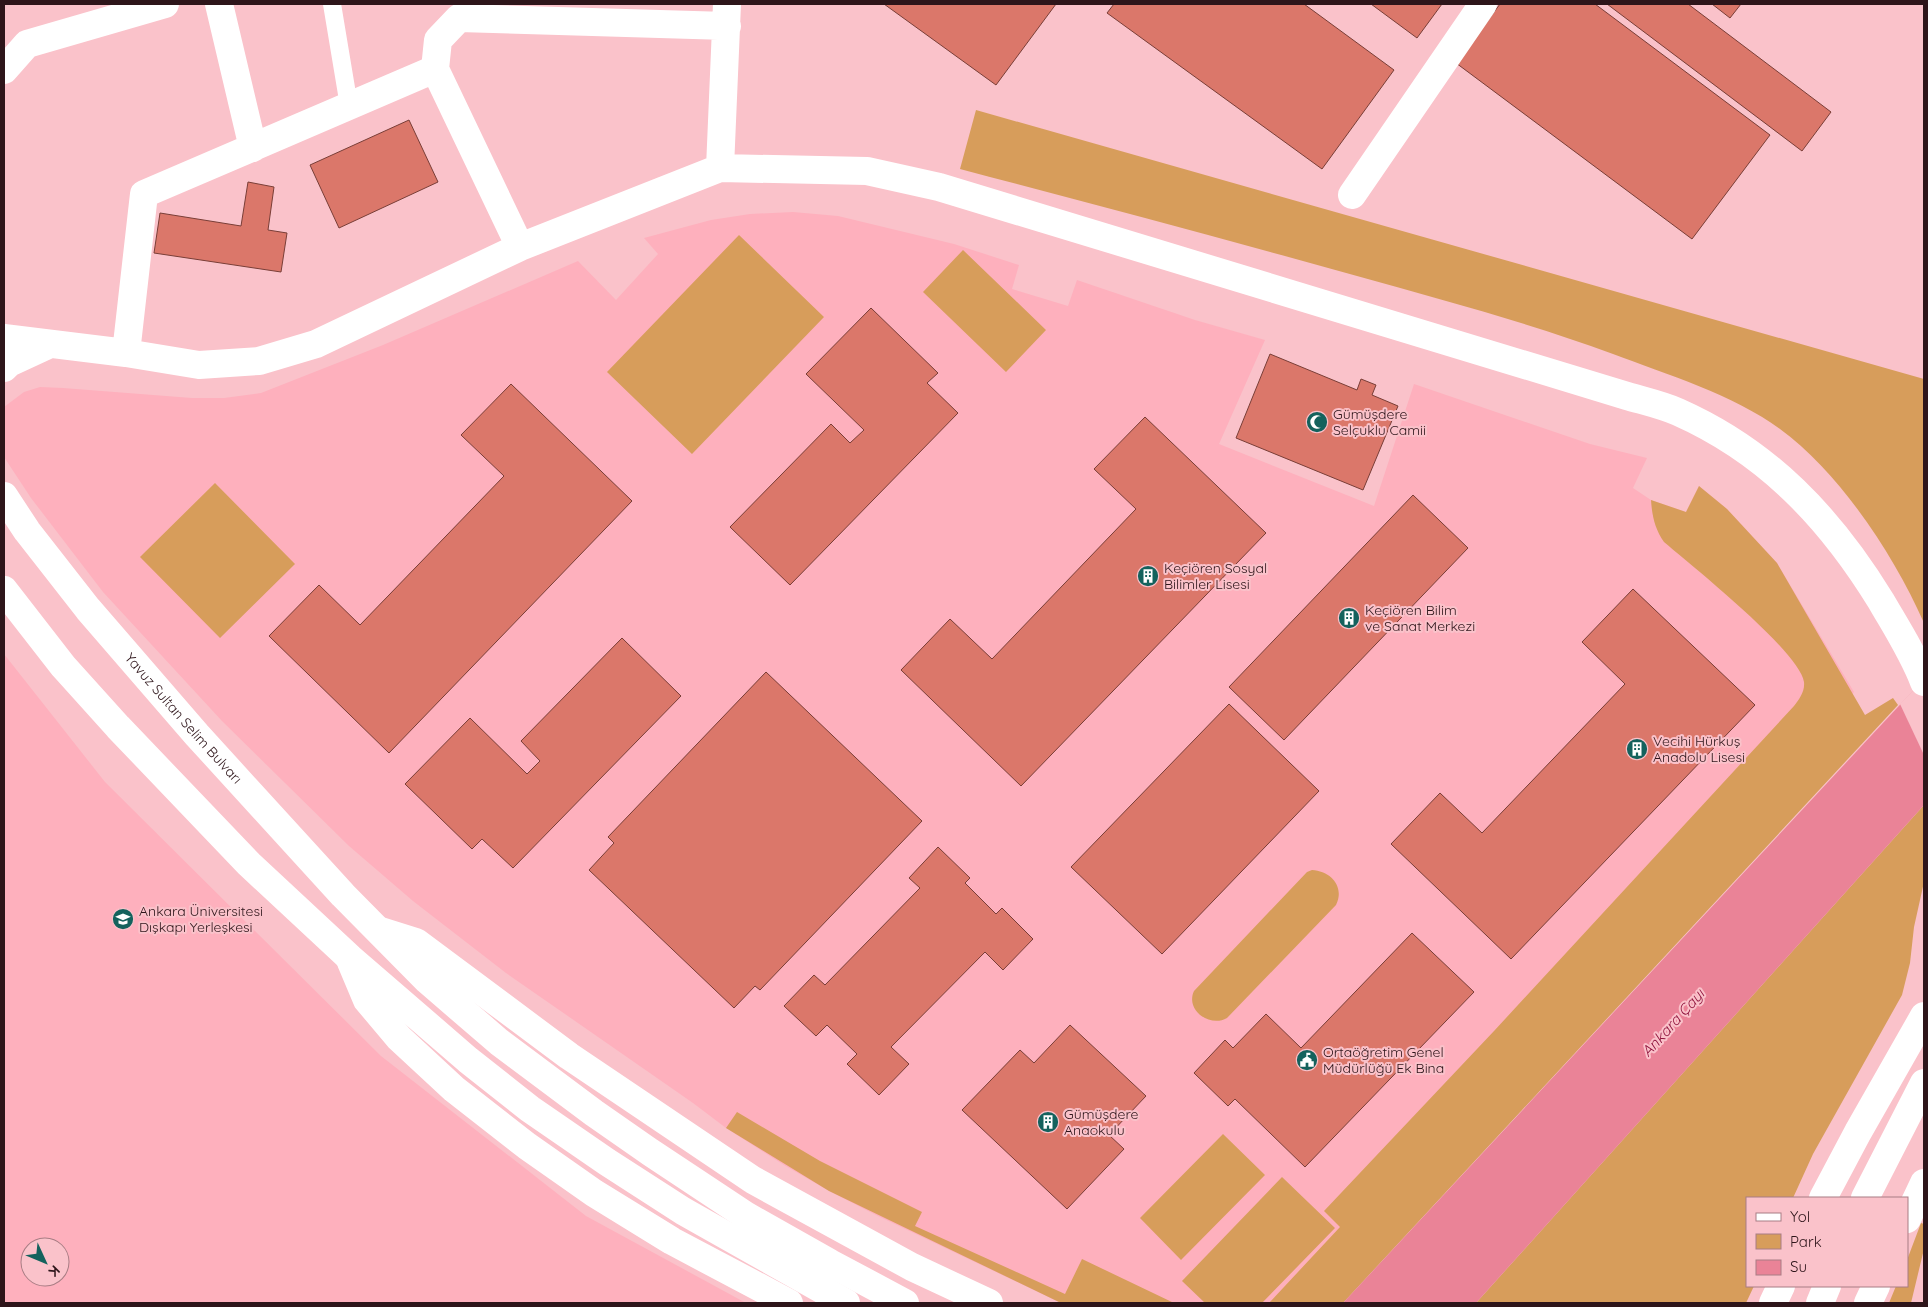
<svg xmlns="http://www.w3.org/2000/svg" width="1928" height="1307" font-family="Quicksand,sans-serif">
<rect width="100%" height="100%" fill="#fac2ca"/>
<path fill="#feb0bd" fill-rule="evenodd" d="M793 212 838 216 954 244 1019 265 1012 289 1068 306 1077 280 1195 320 1265 340 1219 444 1374 506 1414 384 1590 444 1647 458 1633 488 1651 500 1686 512 1699 486 1727 509 1777 563 1854 692 1343 1303H1061L878 1216 829 1191 784 1165 726 1128 693 1103 506 973 413 901 349 846 222 721 103 592 31 498 4 457V407L24 392 40 387 63 388 192 398H224L261 393 383 345 578 261 616 300 658 254 644 238 711 220 750 214Z
M4 654 105 782 381 1056 586 1216 746 1303H4ZM30 1247H60V1277H30Z"/>
<path fill="#d79d5b" d="M976 110 1924 379V623C1894 555 1840 473 1780 429 1734 395 1666 374 1613 354 1529 323 1443 300 1357 276 1225 239 1093 204 960 169Z
M739 235 824 317 692 454 607 372Z
M963 250 1046 330 1006 372 923 292Z
M215 483 295 564 220 638 140 557Z
M1699 486 1727 509 1777 563 1865 715 1893 698 1898 705 1343 1303H1269L1340 1227 1324 1211 1494 1031 1794 706C1799 699 1805 692 1804 682 1799 651 1692 566 1664 542 1655 529 1652 516 1651 500L1686 512Z
M1924 805V882L1914 927 1910 963 1902 995 1813 1154 1793 1198H1747V1286H1754L1746 1303H1476Z
M1312 870C1331 871 1345 887 1336 905L1227 1018C1210 1028 1185 1010 1194 991L1307 872Z
M737 1112 820 1161 922 1212 915 1226 1065 1294 1082 1259 1174 1303H1061L829 1191 726 1128Z
M1223 1134 1265 1175 1181 1260 1140 1218Z
M1282 1177 1335 1228 1262 1303H1205L1182 1281Z
M1921 1223 1924 1224V1249L1911 1303H1889L1896 1286H1907V1260Z"/>
<path fill="#ea8397" d="M1924 679V805L1476 1303H1343Z"/>
<path fill="#fac2ca" d="M1924 679V755L1900 704Z"/>
<path fill="#db776a" stroke="#793e37" d="M884 4H1056L996 85Z
M1114 4H1304L1394 70 1322 169 1107 13Z
M1371 4H1442L1417 38Z
M1500 4H1595L1770 135 1692 239 1456 63Z
M1607 4H1688L1831 112 1802 151Z
M1712 4H1741L1730 18Z
M409 120 438 182 339 228 310 165Z
M248 182 274 187 268 230 287 233 281 272 154 253 160 213 241 226Z
M871 308 938 373 927 383 958 413 790 585 730 527 831 424 850 443 864 430 806 374Z
M1270 354 1357 390 1361 379 1376 385 1372 395 1398 406 1363 490 1236 438Z
M511 384 632 501 389 753 269 636 319 585 360 625 504 476 461 435Z
M1145 417 1266 533 1021 786 901 670 950 619 992 659 1136 509 1094 469Z
M1413 495 1468 548 1284 740 1229 687Z
M1633 589 1755 705 1511 959 1391 844 1440 793 1482 833 1625 684 1582 642Z
M622 638 681 696 513 868 482 839 472 849 405 784 470 718 527 774 540 761 521 741Z
M766 672 922 821 760 990 755 986 734 1008 589 870 614 843 608 837Z
M1229 704 1319 791 1162 954 1071 867Z
M938 847 970 878 965 883 996 914 1002 908 1033 939 1003 970 985 952 891 1047 909 1064 879 1095 847 1064 857 1054 827 1025 816 1036 784 1006 814 975 825 985 920 888 909 878Z
M1412 933 1474 992 1305 1167 1235 1099 1228 1106 1194 1073 1225 1040 1233 1048 1266 1014 1301 1048Z
M1070 1025 1146 1096 1109 1135 1124 1149 1067 1209 962 1110 1020 1050 1034 1063Z"/>
<g fill="none" stroke-linecap="round" stroke-linejoin="round">
<path stroke="#fff" stroke-width="18" d="M332 4 349 106"/>
<path stroke="#fff" stroke-width="28" d="M219 4 253 148
M4 70 27 44 165 4
M720 168 727 4
M1352 195 1483 4
M520 247 435 69 438 40 459 18 727 26
M4 338 126 353 199 365 259 361 316 344 520 247 720 168 867 171 939 187 1627 396C1644 401 1662 405 1678 412 1768 452 1830 518 1881 601 1896 627 1913 653 1924 682
M126 353 144 194 435 69
M4 368 9 363 50 344"/>
<g stroke="#fff" stroke-width="28">
<path id="s1" d="M4 496 27 531 88 609 197 735 343 895 427 980 499 1042 594 1113 650 1152 745 1215 830 1263 905 1303"/>
<path d="M4 590 63 666 118 727 249 864 350 958 468 1060 530 1109 607 1162 683 1211 846 1303"/>
<path d="M381 931 416 942 569 1056 753 1180 912 1267 989 1303"/>
<path d="M351 962 367 1000 399 1038 454 1089 527 1146 594 1193 672 1241 789 1303"/>
<path d="M1823 1198 1858 1132 1924 1016"/>
<path d="M1865 1198 1924 1083"/>
<path d="M1907 1219 1924 1183"/>
<path d="M1773 1303 1781 1286"/>
<path d="M1820 1303 1827 1286"/>
<path d="M1868 1303 1876 1286"/>
</g>
</g>
<defs>
<g id="mosque-disc" transform="scale(1.125)"><circle r="9.5" fill="#14625d" stroke="#fac2ca"/><path d="M3.5-4.9A6 6 0 1 0 3.5 4.9A5 5 0 1 1 3.5-4.9Z" fill="#fff"/></g>
<g id="building-disc" transform="scale(1.125)"><circle r="9.5" fill="#14625d" stroke="#fac2ca"/><path d="M-4-6H4V6H1V3H-1V6H-4ZM-2.5-4.3h1.7v1.8h-1.7ZM.8-4.3h1.7v1.8H.8ZM-2.5-1h1.7V.8h-1.7ZM.8-1h1.7V.8H.8Z" fill="#fff"/></g>
<g id="university-disc" transform="scale(1.125)"><circle r="9.5" fill="#14625d" stroke="#fac2ca"/><path d="M0-5L7-2L0 1L-7-2ZM-4 1L0 2.5L4 1V4Q0 6-4 4Z" fill="#fff"/></g>
<g id="civic-disc" transform="scale(1.125)"><circle r="9.5" fill="#14625d" stroke="#fac2ca"/><path d="M-.6-6.5H3V-4.5H.6V-3L4-1V1h2V6H-6V1h2V-1L-.6-3ZM-1.2 2.5V6h2.4V2.5Z" fill="#fff"/></g>
</defs>
<g fill-rule="evenodd">
<use href="#mosque-disc" x="1317" y="422"/>
<use href="#building-disc" x="1148" y="576"/>
<use href="#building-disc" x="1349" y="618"/>
<use href="#building-disc" x="1637" y="749"/>
<use href="#university-disc" x="123" y="919"/>
<use href="#civic-disc" x="1307" y="1060"/>
<use href="#building-disc" x="1048" y="1122"/>
</g>
<g text-anchor="middle" stroke-width="4" stroke-linejoin="round" paint-order="stroke">
<g font-size="14" fill="#2e151a" stroke="#fac2ca" text-anchor="start">
<text x="1333" y="419">Gümüşdere<tspan x="1333" dy="16">Selçuklu Camii</tspan></text>
<text x="1164" y="573">Keçiören Sosyal<tspan x="1164" dy="16">Bilimler Lisesi</tspan></text>
<text x="1365" y="615">Keçiören Bilim<tspan x="1365" dy="16">ve Sanat Merkezi</tspan></text>
<text x="1653" y="746">Vecihi Hürkuş<tspan x="1653" dy="16">Anadolu Lisesi</tspan></text>
<text x="139" y="916">Ankara Üniversitesi<tspan x="139" dy="16">Dışkapı Yerleşkesi</tspan></text>
<text x="1323" y="1057">Ortaöğretim Genel<tspan x="1323" dy="16">Müdürlüğü Ek Bina</tspan></text>
<text x="1064" y="1119">Gümüşdere<tspan x="1064" dy="16">Anaokulu</tspan></text>
</g>
<g font-size="14" fill="#2e151a" stroke="#fac2ca">
<text dy="5" stroke="none"><textPath href="#s1" startOffset="286">Yavuz Sultan Selim Bulvarı</textPath></text>
</g>
<g font-size="15" font-style="italic" fill="#90153e" stroke="#fac2ca">
<text transform="translate(1673 1023) rotate(-48)" y="5">Ankara Çayı</text>
</g>
</g>
<rect width="1928" height="1307" fill="none" stroke="#2e151a" stroke-width="10"/>
<rect x="1746" y="1197" width="162" height="90" fill="#fac2ca" stroke="#a87d84"/>
<rect x="1756" y="1213" width="25" height="8" fill="#ffffff" stroke="#a87d84"/>
<text x="1790" y="1222" font-size="15" fill="#2e151a">Yol</text>
<rect x="1756" y="1234" width="25" height="15" fill="#d79d5b" stroke="#a87d84"/>
<text x="1790" y="1247" font-size="15" fill="#2e151a">Park</text>
<rect x="1756" y="1260" width="25" height="15" fill="#ea8397" stroke="#a87d84"/>
<text x="1790" y="1272" font-size="15" fill="#2e151a">Su</text>
<g transform="translate(45 1262) rotate(134)"><circle r="24" fill="#fac2ca" stroke="#a87d84"/>
<path d="M0-4L9 19L0 12L-9 19Z" fill="#14625d"/>
<text y="-8" font-size="14" font-weight="bold" text-anchor="middle" fill="#2e151a">K</text>
</g>
</svg>
